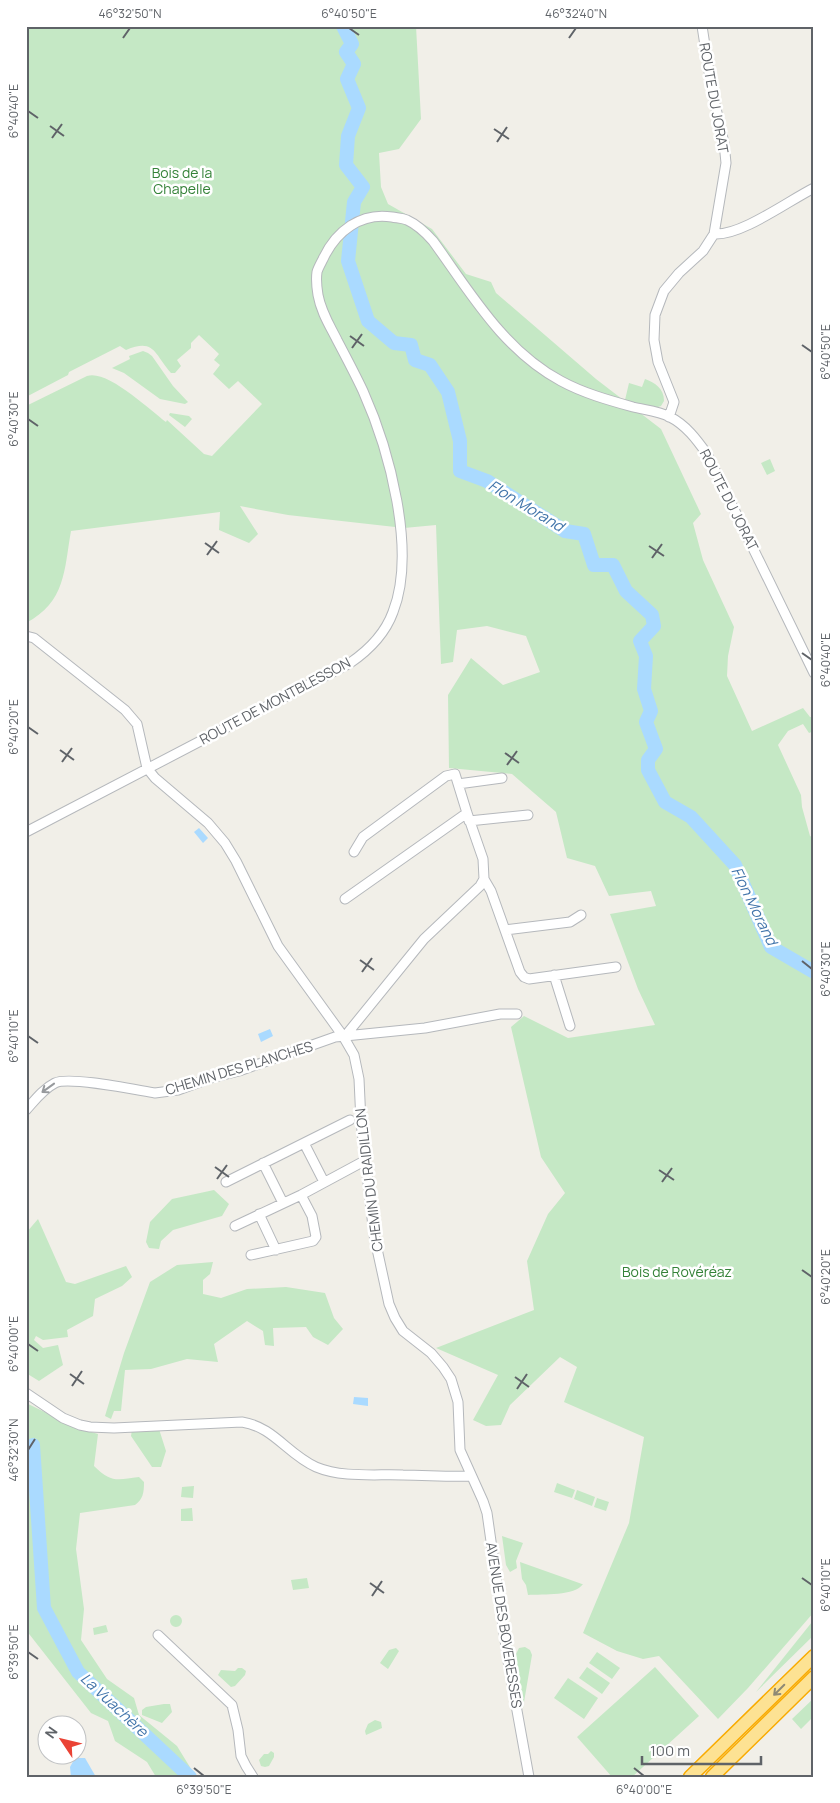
<svg xmlns="http://www.w3.org/2000/svg" width="840" height="1803" font-family="Manrope,sans-serif">
<rect width="100%" height="100%" fill="#f1efe8"/>
<path fill="#c5e8c5" d="M26 26H416L421 119 399 149 379 153 381 187 388 204 432 229 466 274 491 282 496 293 596 379 661 429 701 514 693 523 703 560 734 627 728 656 727 676 752 731 803 708 810 717H814V731L809 733 803 724 788 731 778 745 801 795 802 807 810 836 814 838V1612L748 1688 718 1719 659 1656 643 1659 617 1651 583 1633 629 1523 644 1437 564 1402 577 1367 560 1357 510 1405 501 1425 486 1426 473 1420 498 1375 436 1348 534 1310 527 1261 548 1214 565 1193 541 1157 511 1027 524 1016 568 1038 655 1025 638 989 610 914 656 906 651 891 609 896 595 866 567 858 556 812 512 774 449 768 448 695 471 658 503 685 540 672 526 636 487 626 457 630 453 662 441 664 436 525 404 528 288 515 240 506 258 534 249 543 219 530 220 512 71 531C64 570 66 602 26 623V406L87 376C107 369 150 410 166 422L167 420 204 454 212 456 262 404 238 381 229 389 213 374 220 365 214 360 219 354 199 335 191 343V348L177 360 181 366 175 373H171C154 354 155 338 126 350L120 346 69 372 68 375 26 397Z
M143 351 148 353 152 356 173 386 188 402 185 404 160 399 124 373 112 368 130 359 129 356Z
M645 379C655 383 664 388 664 401L661 406 655 408 625 400 629 383 642 387Z
M170 413 189 416 192 419 185 427 169 415Z
M770 459 775 471 767 475 761 463Z
M214 1190 229 1204 222 1216 173 1230 161 1241 159 1249 149 1248 146 1242 150 1222 172 1199Z
M38 1219 66 1282 75 1284 126 1266 132 1277 122 1286 95 1299 93 1316 67 1330 68 1337 43 1340 36 1336 34 1340 43 1348 58 1345 63 1365 39 1381 26 1373V1233Z
M213 1262 210 1274 203 1280V1294L221 1298 247 1289 286 1287 325 1293 334 1318 343 1329 328 1345 313 1337 306 1327 273 1328 274 1346 265 1345 263 1331 247 1321 214 1344 218 1362 187 1359 151 1369 125 1370 121 1411H114L111 1419 105 1416 124 1353 150 1282 177 1265Z
M26 1403 78 1428 98 1434 94 1466C111 1483 117 1480 139 1477L144 1482C144 1493 143 1499 135 1505L80 1513 76 1549 84 1609 81 1640 107 1679 134 1698 139 1715 177 1746 196 1777H156L147 1762 115 1741 108 1721 91 1713 26 1630Z
M159 1429 166 1451 161 1467H152L131 1436 132 1430Z
M557 1483 575 1490 572 1498 554 1492Z
M194 1486 193 1498 181 1497 182 1487Z
M577 1490 595 1497 592 1506 574 1499Z
M597 1498 609 1502 606 1511 594 1507Z
M192 1508 193 1521H181V1509Z
M502 1536 523 1543 516 1561 517 1568 510 1572 506 1565Z
M520 1562 582 1584H583C575 1596 543 1594 528 1595L526 1585 522 1579Z
M307 1578 309 1588 293 1590 291 1580Z
M170 1621a6 6 0 1 1 12 0a6 6 0 1 1-12 0Z
M814 1619V1635L756 1692 812 1622Z
M106 1625 108 1632 94 1635 93 1628Z
M525 1647 530 1650 532 1655 523 1708 515 1656 519 1648Z
M396 1648 399 1651 388 1669 380 1663 389 1650Z
M597 1652 620 1668 612 1679 589 1663Z
M587 1667 610 1683 602 1694 579 1678Z
M655 1667 699 1716 632 1777H612L577 1737Z
M238 1668H242L246 1671 245 1675 235 1686 231 1687 218 1675 221 1670 235 1671Z
M568 1678 598 1698 584 1719 554 1698Z
M814 1698V1716L801 1729 792 1719Z
M164 1704H170L172 1712 162 1723 142 1715V1710L146 1707Z
M375 1720 381 1722 382 1728 366 1735 365 1731 368 1724Z
M271 1751 274 1753V1757L269 1766 265 1767 261 1766 259 1760 264 1754H268Z"/>
<path fill="#aadaff" d="M199 828 208 838 203 843 194 832Z
M270 1029 273 1036 261 1042 258 1034Z
M354 1397 368 1398V1406L353 1404Z
M75 1758H85L96 1777H71L70 1767Z"/>
<g fill="none" stroke-linecap="round" stroke-linejoin="round">
<path stroke="#aadaff" stroke-width="14" d="M343 26 352 44 346 52 354 64 347 79 359 108 348 136 346 165 363 187 354 202 348 261 368 321 394 343 411 345 415 360 430 365 448 392 460 441V471L487 481 565 531 584 534 594 565H613L626 591 652 615 654 626 640 641 646 656 644 689 651 711 646 722 656 749 648 760V770L665 802 691 817 735 865 771 947 814 972
M33 1445 44 1608 78 1672 190 1777"/>
<g stroke="#b5b8bc" stroke-width="11">
<path id="minor" d="M714 234C741 236 788 201 814 188
M669 417 674 402 658 362 654 340 655 315 664 291 679 273 703 251 714 234 726 163 724 143 712 91 702 26
M26 636 34 638 125 710 137 724 147 768 155 778 208 823 225 843 236 861 278 946 343 1036 354 1055 359 1079 361 1122 374 1235 389 1304 395 1318 403 1331 431 1353 443 1367 451 1379 458 1402 460 1450 483 1501 487 1513 508 1661 529 1777
M458 784 502 778
M469 821 528 815
M26 832 350 663C369 650 385 634 393 612 417 551 389 449 363 391 355 374 346 357 337 340 330 326 321 312 318 295 317 289 316 279 317 272 318 268 321 263 323 259 336 231 361 212 392 217 397 218 402 218 407 220 418 225 425 232 433 241 470 292 503 350 561 381 583 393 608 400 633 407 645 410 659 411 670 417 686 425 697 440 707 454L814 673
M484 879 491 891 520 972 524 977 529 979 616 967
M345 899 467 813
M505 930 570 922 581 915
M554 975 570 1026
M346 1035 424 939 480 886 484 879 483 859 467 813 455 774 446 776 363 837 354 852
M26 1110C35 1100 43 1089 55 1083 69 1076 136 1090 155 1093L178 1090 211 1078 239 1071 335 1037 425 1028 500 1014H517
M304 1143 324 1182
M263 1163 283 1203
M226 1182 350 1120
M259 1214 276 1250
M235 1226 301 1195 366 1160
M251 1255 313 1241 316 1237 312 1216 301 1195
M26 1393 63 1418 80 1425 90 1427 114 1428 242 1422C274 1427 287 1454 316 1467 342 1478 375 1474 403 1475 425 1475 449 1477 471 1476
M158 1635 232 1705 238 1730 241 1756 246 1766 253 1777"/>
</g>
<g stroke="#f9ab00" stroke-width="15">
<path id="highway" d="M690 1777 814 1656
M712 1777 814 1677"/>
</g>
<use href="#minor" stroke="#fff" stroke-width="9"/>
<use href="#highway" stroke="#fde293" stroke-width="12"/>
</g>
<defs><path id="oneway-shaft" d="M-6 0H5M1.5-3L5.5 0L1.5 3" fill="none" stroke-width="1.6" stroke-linecap="round" stroke-linejoin="round" transform="scale(1.25)"/></defs>
<use stroke="#979a9d" href="#oneway-shaft" transform="translate(48 1088) rotate(144)"/>
<use stroke="#8e8975" href="#oneway-shaft" transform="translate(779 1690) rotate(135)"/>
<path fill="none" stroke="#5f6368" stroke-width="2" d="M349 28 359 35M123 38 130 28M569 38 576 28M28 111 38 118M50 126 64 136M494 129 509 139M52 138 62 124M497 142 507 127M350 336 364 346M802 345 812 352M352 348 362 334M28 419 38 426M205 543 219 553M649 546 664 556M207 555 217 541M652 558 662 544M802 653 812 660M28 727 38 734M60 750 74 760M505 753 519 763M62 762 72 748M507 765 517 751M360 960 374 970M802 961 812 969M362 972 372 958M28 1036 38 1043M215 1167 229 1177M659 1170 674 1180M217 1179 227 1165M662 1182 672 1168M802 1270 812 1277M28 1344 38 1351M70 1374 84 1384M515 1377 529 1387M72 1386 82 1371M517 1389 527 1374M28 1450 35 1439M802 1578 812 1585M370 1583 384 1593M372 1596 382 1581M28 1652 38 1659M194 1768 204 1776M634 1768 644 1776"/>
<g text-anchor="middle" stroke-width="5" stroke-linejoin="round" paint-order="stroke">
<g font-size="14" fill="#5f6368" stroke="#fff">
<text transform="translate(714 98) rotate(80)" y="5">ROUTE DU JORAT</text>
<text transform="translate(729 500) rotate(63)" y="5">ROUTE DU JORAT</text>
<text transform="translate(275 701) rotate(-28)" y="5">ROUTE DE MONTBLESSON</text>
<text transform="translate(239 1068) rotate(-17)" y="5">CHEMIN DES PLANCHES</text>
<text transform="translate(369 1180) rotate(-97)" y="5">CHEMIN DU RAIDILLON</text>
<text transform="translate(504 1625) rotate(81)" y="5">AVENUE DES BOVERESSES</text>
</g>
<g font-size="14" fill="#348238" stroke="#fff">
<text x="182" y="178">Bois de la<tspan x="182" dy="16">Chapelle</tspan></text>
<text x="677" y="1277">Bois de Rovéréaz</text>
</g>
<g font-size="15" font-style="italic" fill="#4174aa" stroke="#fff">
<text transform="translate(526 506) rotate(31)" y="5">Flon Morand</text>
<text transform="translate(754 906) rotate(64)" y="5">Flon Morand</text>
<text transform="translate(114 1705) rotate(43)" y="5">La Vuachère</text>
</g>
</g>
<rect width="840" height="1803" fill="none" stroke="#ffffff" stroke-width="55"/>
<g transform="translate(62 1740) rotate(305)"><circle r="24" fill="#ffffff" stroke="#bfc1c3"/>
<path d="M0-4L9 19L0 12L-9 19Z" fill="#ea4335"/>
<text y="-8" font-size="14" font-weight="bold" text-anchor="middle" fill="#5f6368">N</text>
</g>
<path d="M642 1756v8h119v-8" fill="none" stroke="#5f6368" stroke-width="2.5"/>
<text x="650" y="1756" font-size="15" fill="#5f6368" stroke="#ffffff" stroke-width="4" paint-order="stroke">100 m</text>
<rect x="28" y="28" width="784" height="1748" fill="none" stroke="#5f6368" stroke-width="2"/>
<g font-size="12" text-anchor="middle" fill="#5f6368">
<text x="130" y="18">46°32'50"N</text>
<text x="349" y="18">6°40'50"E</text>
<text x="576" y="18">46°32'40"N</text>
<text transform="translate(14 111) rotate(-90)" y="4">6°40'40"E</text>
<text transform="translate(826 352) rotate(-90)" y="4">6°40'50"E</text>
<text transform="translate(14 419) rotate(-90)" y="4">6°40'30"E</text>
<text transform="translate(826 660) rotate(-90)" y="4">6°40'40"E</text>
<text transform="translate(14 727) rotate(-90)" y="4">6°40'20"E</text>
<text transform="translate(826 969) rotate(-90)" y="4">6°40'30"E</text>
<text transform="translate(14 1036) rotate(-90)" y="4">6°40'10"E</text>
<text transform="translate(826 1277) rotate(-90)" y="4">6°40'20"E</text>
<text transform="translate(14 1344) rotate(-90)" y="4">6°40'00"E</text>
<text transform="translate(14 1450) rotate(-90)" y="4">46°32'30"N</text>
<text transform="translate(826 1585) rotate(-90)" y="4">6°40'10"E</text>
<text transform="translate(14 1652) rotate(-90)" y="4">6°39'50"E</text>
<text x="204" y="1794">6°39'50"E</text>
<text x="644" y="1794">6°40'00"E</text>
</g>
</svg>
